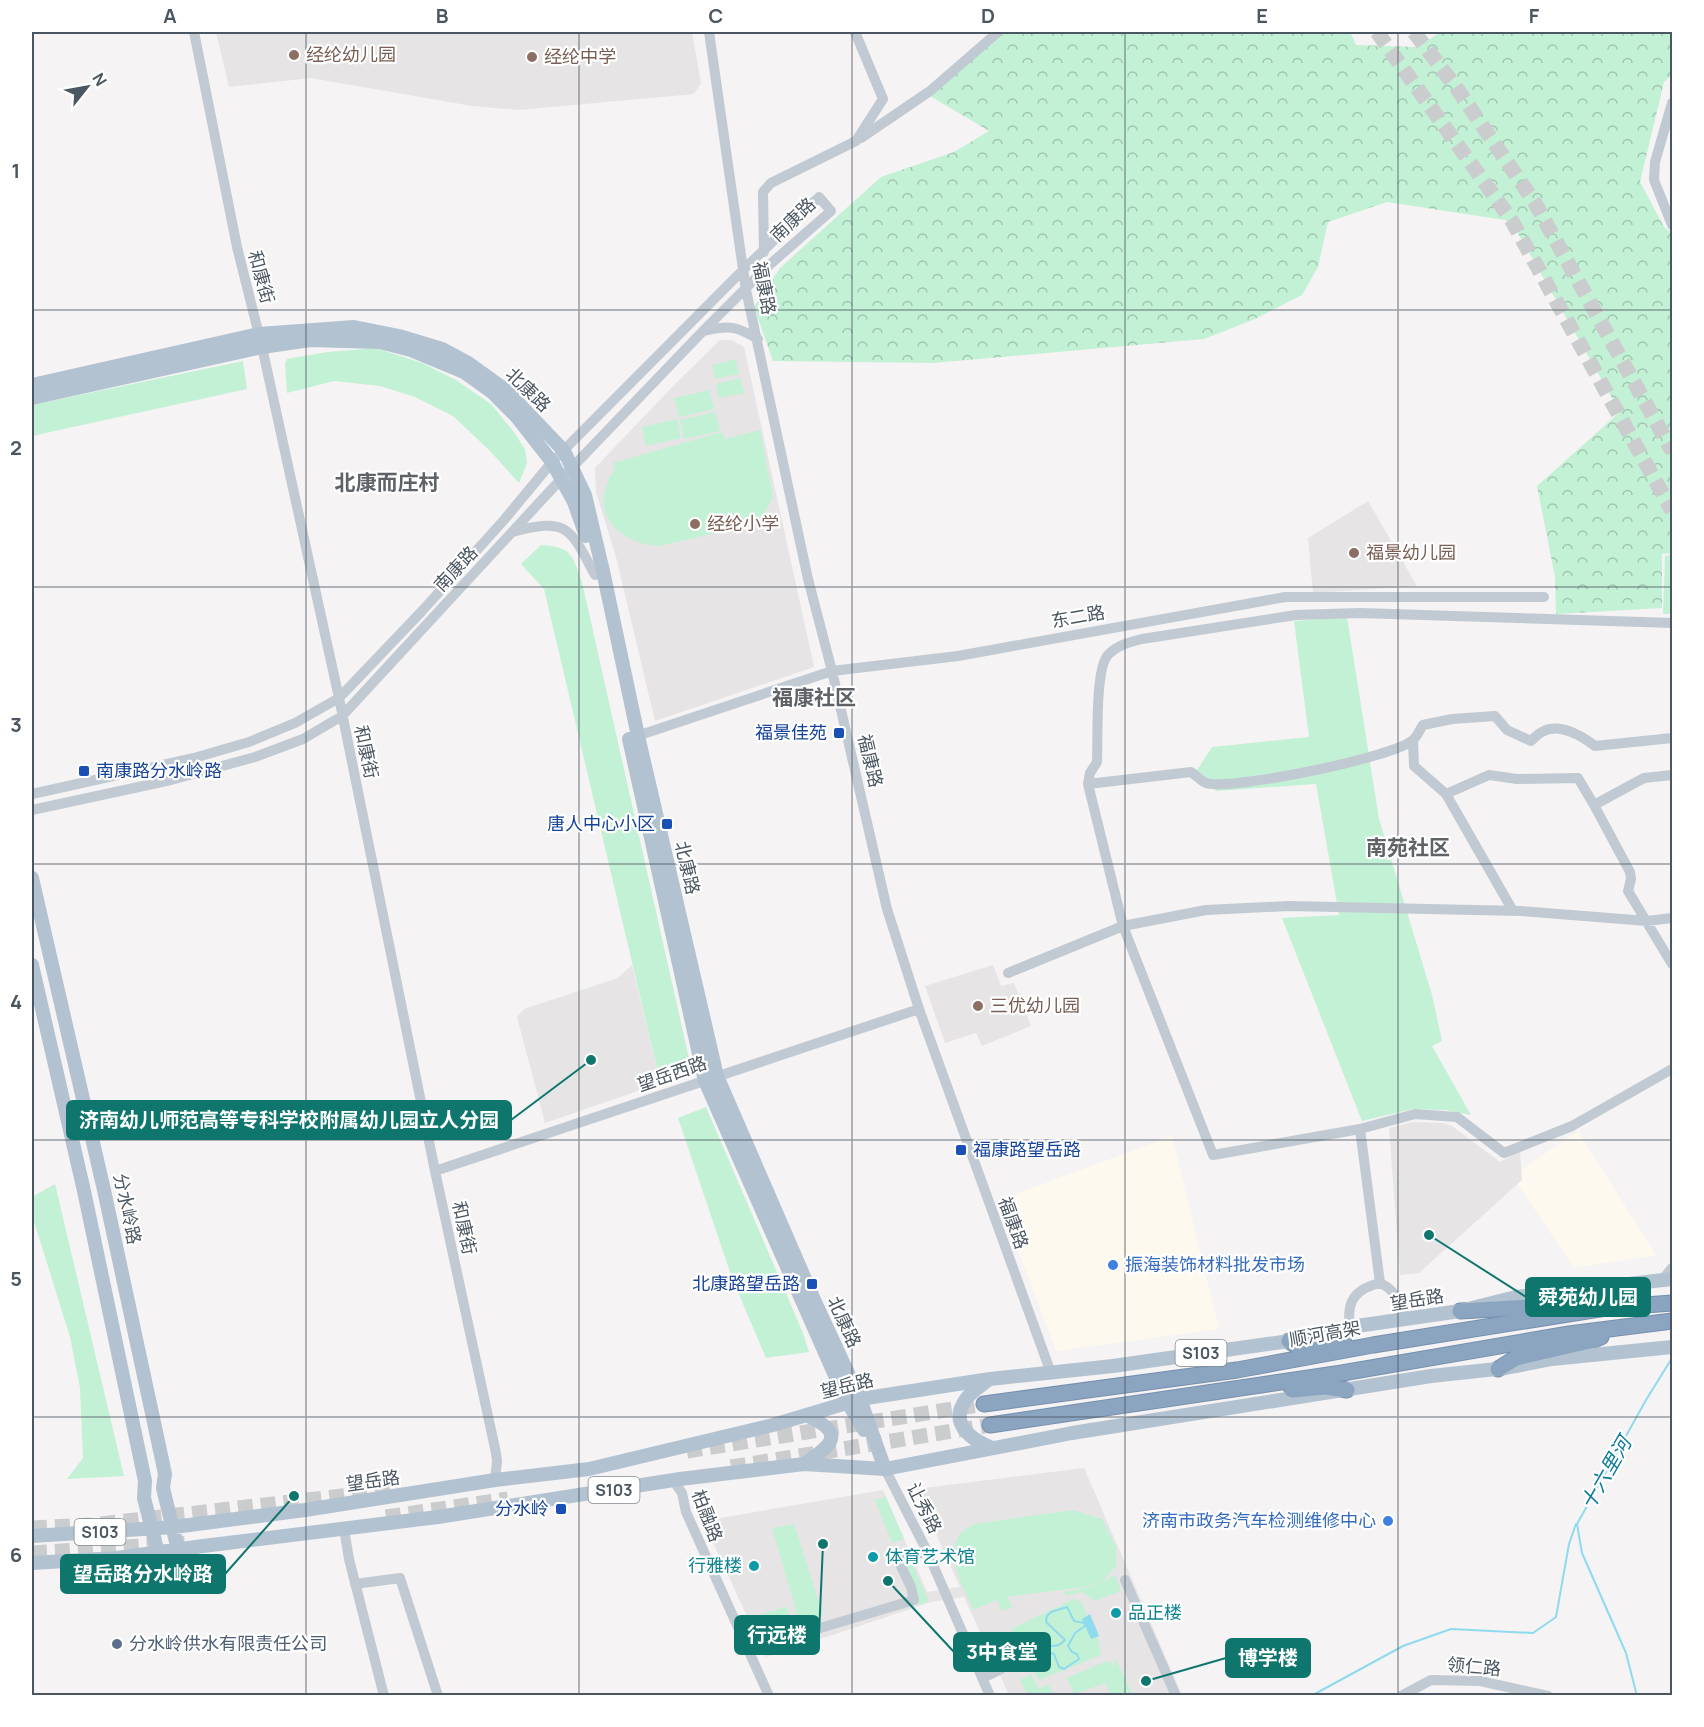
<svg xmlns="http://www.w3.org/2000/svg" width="1704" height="1727" font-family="Manrope,'Noto Sans SC',sans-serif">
<defs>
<pattern id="forest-crowns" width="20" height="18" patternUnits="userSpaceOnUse" patternTransform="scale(1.5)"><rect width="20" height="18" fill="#c3f1d5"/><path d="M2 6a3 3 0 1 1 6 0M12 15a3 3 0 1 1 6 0" fill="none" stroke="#a0c6b0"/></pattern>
<pattern id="water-ripples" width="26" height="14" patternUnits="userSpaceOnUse" patternTransform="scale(1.5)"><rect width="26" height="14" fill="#90daee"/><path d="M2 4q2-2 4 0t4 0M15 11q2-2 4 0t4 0" fill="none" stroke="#78b4c4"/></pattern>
</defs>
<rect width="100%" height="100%" fill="#f5f3f3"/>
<path fill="#fdf9ef" d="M1578 1131 1656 1255 1574 1268 1512 1176Z
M1172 1136 1219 1329 1056 1351 999 1200Z"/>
<path fill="#e6e4e5" d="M216 32H692L701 83 694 94 519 110 472 106 311 78 229 87Z
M720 340H732L744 347 814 667 655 721 616 557 596 492 595 468 674 385Z
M1368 501 1417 586 1313 593 1308 538Z
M632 965 660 1081 655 1085 545 1123 517 1017 524 1009 618 978Z
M993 965 1001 986 1014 983 1031 1026 982 1046 976 1033 945 1043 925 986Z
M1413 1122 1443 1123 1452 1126 1500 1162 1520 1151 1522 1180 1419 1273 1400 1275 1389 1128Z
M1084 1468 1182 1695H1009L964 1597 931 1602 766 1657 703 1521 883 1490 927 1592 960 1587 916 1489Z"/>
<path fill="#c3f1d5" d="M376 348 422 363 456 380 491 404 513 431 525 449 527 463 519 483 489 450 453 416 415 397 380 386 334 381 287 393 285 364 287 359 327 352Z
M736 359 739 374 715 379 712 365Z
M243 361 247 389 32 436V405Z
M740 378 744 393 719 398 716 384Z
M709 390 714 409 679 417 674 398Z
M715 412 720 431 684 439 680 420Z
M677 419 681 438 646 446 642 427Z
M760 430 773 496 761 521 751 525 659 546C629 545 594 522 606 488 608 481 609 476 615 471L613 463 722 432 725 439Z
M541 545C572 547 572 554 582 582L692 1072 660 1081 544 589 521 564Z
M1672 555V614H1663L1665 556Z
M1347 617 1379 819 1432 995 1442 1041 1432 1046 1471 1115 1445 1110 1413 1109 1362 1121 1282 918 1339 915 1316 784 1217 791 1192 778 1212 747 1309 737 1294 621Z
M706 1107 803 1333 809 1352 766 1358 732 1278 678 1118Z
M55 1184 124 1476 67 1479 83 1458 80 1388 70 1337 32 1215V1197Z
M886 1497 904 1539 892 1543 875 1500Z
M1073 1510 1102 1519 1116 1547V1566L1103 1581 1085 1587 1007 1597 1013 1607 1001 1611 997 1600 973 1610C961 1581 936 1543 974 1524Z
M794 1524 823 1615 800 1624 772 1528Z
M910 1559 929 1601 918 1605 904 1561Z
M1115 1575 1121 1591 1094 1601 1082 1592 1066 1596 1064 1592C1082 1589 1099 1585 1115 1575Z
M1074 1599 1081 1602 1098 1639 1101 1655 1039 1680 1021 1651 1011 1629Z
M786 1607 797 1633 762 1644 752 1617Z
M1116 1660 1133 1695H1129L1121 1679 1128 1695H1111L1105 1683 1075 1694 1066 1678 1107 1661 1114 1665 1113 1661Z
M1031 1674 1039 1689 1048 1684 1053 1694 1028 1695 1020 1680Z"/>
<path fill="url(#forest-crowns)" d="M998 32H1350L1356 45 1417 47 1441 32H1672V75L1664 82 1640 182 1664 227 1672 234V553L1662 554V608L1556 614 1555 577 1537 486 1620 412 1511 221 1387 202 1328 222 1318 267 1302 295 1255 319 1204 339 933 363 773 361 754 307 780 268 881 177 954 152 989 131 925 93Z"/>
<path fill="url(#water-ripples)" d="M1090 1614 1099 1636 1091 1639 1082 1619Z"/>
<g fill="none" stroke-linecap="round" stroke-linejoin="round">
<path stroke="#90daee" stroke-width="2" d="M1038 1647 1043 1644C1051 1647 1059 1647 1065 1640L1046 1622 1047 1616 1051 1612 1067 1607 1074 1621 1084 1623 1085 1626 1075 1633 1068 1646 1072 1652 1077 1654 1079 1659 1064 1669 1059 1667 1054 1654 1043 1651 1041 1654
M1311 1696 1403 1646 1451 1629 1533 1633 1556 1617 1569 1544 1576 1524
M1637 1696 1626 1653 1582 1553 1577 1524 1646 1400 1672 1358"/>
<path stroke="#caccce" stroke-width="15" stroke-dasharray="15 8" stroke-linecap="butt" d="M1377 32 1512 221 1672 511
M1414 32 1458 90 1535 203 1672 451
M687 1451 984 1404
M731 1467 990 1425
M386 1517 508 1499
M32 1528 92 1525 393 1490
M32 1553 187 1543"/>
<g stroke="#7690ad" stroke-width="17">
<path id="highway" d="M1460 1311 1585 1304
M1289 1341 1297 1346 1344 1342
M1498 1369 1516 1358 1594 1340 1601 1337
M1292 1390 1325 1387 1347 1390
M984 1404 1237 1370 1373 1345 1606 1308 1672 1303
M990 1425 1342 1373 1569 1334 1672 1321"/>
</g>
<path stroke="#c1cad2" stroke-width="10" d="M194 32 237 247 262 347 339 698 435 1171 496 1453 497 1461 495 1480
M709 32 746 290 808 579 832 671 887 909 919 1009 1051 1373
M1672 103 1655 162 1654 180 1672 225
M861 138 930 91 998 32
M764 252 763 192 771 183 856 141 883 99 855 32
M704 331C729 325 736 326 758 339
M513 532C568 517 570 528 595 575
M631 738 832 671 958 656 1285 597H1544
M1413 741 1414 766 1446 794 1489 775 1517 779 1578 778 1594 805 1644 778 1672 775
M1088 784 1090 773 1097 762C1098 741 1095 668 1108 655 1117 645 1130 642 1142 639L1296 615 1360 613 1672 623
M32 794 194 758 249 742 295 723 339 698 422 611 504 520 552 462 743 270 819 197 831 211 767 267 703 331 562 478 342 716 303 739 255 757 171 780 32 810
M1446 794 1513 911
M1594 805 1630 872 1631 879 1628 891 1672 964
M1008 973 1123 926 1088 784 1191 772C1196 775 1201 781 1206 783 1230 791 1395 757 1413 740 1417 737 1420 729 1423 725L1452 719 1495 716 1507 730 1531 741C1534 738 1538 734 1542 732 1559 722 1582 736 1595 746L1672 738
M1360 1129 1415 1114 1457 1117 1504 1153 1572 1126 1672 1069
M435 1171 919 1009
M1663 1279 1672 1268
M1380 1283 1360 1129 1213 1155 1123 926 1206 910 1289 906 1521 911 1647 921 1672 918
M1350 1327C1346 1301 1355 1289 1380 1283 1396 1290 1401 1304 1406 1320
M885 1469 927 1551 990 1696
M673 1480 682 1493 686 1512 769 1696
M344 1529 349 1559 384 1696
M1125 1580 1176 1696
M355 1584 400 1578 438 1696
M800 1634 914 1600 911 1587 898 1560 927 1551
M983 1678 1001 1669
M1401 1696 1431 1680 1480 1681 1548 1696"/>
<path stroke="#b3c2d1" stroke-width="14" d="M32 385 259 334 354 327 399 336 442 349 468 363 507 391 564 451 585 495 603 571 638 736 717 1076 815 1302 860 1399 885 1469
M32 398 262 347 310 340 380 342 411 350 464 372 492 392 516 416 552 462 574 502 586 536
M629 739 705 1081 845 1398 864 1430
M32 878 104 1190 161 1455 165 1474 163 1488 178 1550
M32 965 84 1191 145 1481 144 1498 158 1553
M988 1380C981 1386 971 1392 966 1399 948 1424 972 1440 992 1448
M804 1464C831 1446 847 1434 808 1416
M32 1536 174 1527 305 1510 495 1480 589 1469 773 1425 860 1399 990 1379 1113 1366 1289 1341 1350 1327 1460 1311 1516 1297 1672 1279
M32 1563 117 1558 203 1546 438 1517 680 1479 804 1464 885 1469 1072 1433 1431 1376 1506 1368 1552 1359 1672 1347"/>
<use href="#highway" stroke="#8ba5c1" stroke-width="15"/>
</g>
<path fill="none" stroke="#4a5661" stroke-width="1.5" stroke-opacity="0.55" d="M306 32V1696M579 32V1696M852 32V1696M1125 32V1696M1398 32V1696M32 310H1672M32 587H1672M32 864H1672M32 1140H1672M32 1417H1672"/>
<g fill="#8d6e63" stroke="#fff" stroke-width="2">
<circle cx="294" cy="55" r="6"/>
<circle cx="532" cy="57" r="6"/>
<circle cx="695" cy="524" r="6"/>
<circle cx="1354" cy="553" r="6"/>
<circle cx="978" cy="1006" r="6"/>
</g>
<g fill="#1a4fb4" stroke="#fff" stroke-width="2">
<rect x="833" y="727" width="12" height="12" rx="3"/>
<rect x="78" y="765" width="12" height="12" rx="3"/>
<rect x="661" y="818" width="12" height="12" rx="3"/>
<rect x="955" y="1144" width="12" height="12" rx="3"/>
<rect x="806" y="1278" width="12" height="12" rx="3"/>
<rect x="555" y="1503" width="12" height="12" rx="3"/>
</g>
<g fill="#3f7fe0" stroke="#fff" stroke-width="2">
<circle cx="1113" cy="1265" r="6"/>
<circle cx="1388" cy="1521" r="6"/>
</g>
<g fill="#0f9aa8" stroke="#fff" stroke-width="2">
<circle cx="873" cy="1557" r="6"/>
<circle cx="754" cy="1566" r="6"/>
<circle cx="1116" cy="1613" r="6"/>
</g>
<circle fill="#5c6f8a" stroke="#fff" stroke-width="2" cx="117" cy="1644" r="6"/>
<g text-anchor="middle" stroke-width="4.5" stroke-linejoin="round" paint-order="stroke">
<g fill="#fff" stroke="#808990" stroke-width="1.5">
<rect x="1175.5" y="1340" width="51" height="26" rx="4.5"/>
<rect x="588.5" y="1477" width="51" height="26" rx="4.5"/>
<rect x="74.5" y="1519" width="51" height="26" rx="4.5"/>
</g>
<g font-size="16" font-weight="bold" fill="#4a5661">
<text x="1201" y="1359">S103</text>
<text x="614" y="1496">S103</text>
<text x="100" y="1538">S103</text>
</g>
<g font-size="18" fill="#785e54" stroke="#fff" text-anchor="start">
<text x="306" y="61">经纶幼儿园</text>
<text x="544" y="63">经纶中学</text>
<text x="707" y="530">经纶小学</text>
<text x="1366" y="559">福景幼儿园</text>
<text x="990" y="1012">三优幼儿园</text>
</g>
<g font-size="18" fill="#4a5661" stroke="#fff">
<text transform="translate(793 220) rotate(-44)" y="6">南康路</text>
<text transform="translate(261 277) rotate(75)" y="6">和康街</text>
<text transform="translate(764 288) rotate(79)" y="6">福康路</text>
<text transform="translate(528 390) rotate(44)" y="6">北康路</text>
<text transform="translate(456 569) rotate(-47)" y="6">南康路</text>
<text transform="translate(1078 617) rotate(-10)" y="6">东二路</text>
<text transform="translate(366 752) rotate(78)" y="6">和康街</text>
<text transform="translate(870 761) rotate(77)" y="6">福康路</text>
<text transform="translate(687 868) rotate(77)" y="6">北康路</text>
<text transform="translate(672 1074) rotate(-19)" y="6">望岳西路</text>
<text transform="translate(127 1209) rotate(78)" y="6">分水岭路</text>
<text transform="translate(1013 1223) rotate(70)" y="6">福康路</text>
<text transform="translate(464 1228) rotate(78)" y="6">和康街</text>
<text transform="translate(1417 1300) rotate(-9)" y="6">望岳路</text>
<text transform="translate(844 1322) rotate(65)" y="6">北康路</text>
<text transform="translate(1325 1334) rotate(-10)" y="6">顺河高架</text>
<text transform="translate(847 1386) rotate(-14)" y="6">望岳路</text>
<text transform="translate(373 1481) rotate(-8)" y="6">望岳路</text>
<text transform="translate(924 1508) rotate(63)" y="6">让秀路</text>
<text transform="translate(707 1516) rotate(69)" y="6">柏融路</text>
<text transform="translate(1474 1667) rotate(5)" y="6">领仁路</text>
</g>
<g font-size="18" fill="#164399" stroke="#fff" text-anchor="end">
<text x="827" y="739">福景佳苑</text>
<text x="96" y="777" text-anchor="start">南康路分水岭路</text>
<text x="655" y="830">唐人中心小区</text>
<text x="973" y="1156" text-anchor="start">福康路望岳路</text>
<text x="800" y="1290">北康路望岳路</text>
<text x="549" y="1515">分水岭</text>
</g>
<g font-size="18" fill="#366cbe" stroke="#fff" text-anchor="start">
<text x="1125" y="1271">振海装饰材料批发市场</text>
<text x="1376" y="1527" text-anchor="end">济南市政务汽车检测维修中心</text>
</g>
<g font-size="18" fill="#0d838f" stroke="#fff" text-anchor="start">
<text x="885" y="1563">体育艺术馆</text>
<text x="742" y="1572" text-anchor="end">行雅楼</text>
<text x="1128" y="1619">品正楼</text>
</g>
<g font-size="18" fill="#4e5e75" stroke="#fff" text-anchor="start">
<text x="129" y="1650">分水岭供水有限责任公司</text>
</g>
<g font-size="20" font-style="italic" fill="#0c7c9b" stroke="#fff">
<text transform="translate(1606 1473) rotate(-60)" y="7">十六里河</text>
</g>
<g font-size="21" font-weight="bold" fill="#5f6368" stroke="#fff">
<text x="387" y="490">北康而庄村</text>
<text x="814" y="705">福康社区</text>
<text x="1408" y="855">南苑社区</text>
</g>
</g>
<path fill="none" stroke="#0f766e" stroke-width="2" d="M591 1060L511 1120M1429 1235L1526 1297M294 1496L225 1574M823 1544L819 1635M888 1581L954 1652M1146 1681L1226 1658"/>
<g fill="#0f766e" stroke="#fff" stroke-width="2">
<circle cx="591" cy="1060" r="6"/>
<circle cx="1429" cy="1235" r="6"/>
<circle cx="294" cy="1496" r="6"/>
<circle cx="823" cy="1544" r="6"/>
<circle cx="888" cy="1581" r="6"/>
<circle cx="1146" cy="1681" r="6"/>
</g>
<g fill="#0f766e" stroke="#0f766e" stroke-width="2">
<rect x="67" y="1101" width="444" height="38" rx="6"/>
<rect x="1526" y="1278" width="124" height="38" rx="6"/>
<rect x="61" y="1555" width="164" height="38" rx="6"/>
<rect x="735" y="1616" width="84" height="38" rx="6"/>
<rect x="954" y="1633" width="96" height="38" rx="6"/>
<rect x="1226" y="1639" width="84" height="38" rx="6"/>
</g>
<g font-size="20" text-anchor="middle" font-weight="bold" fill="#fff">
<text x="289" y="1127">济南幼儿师范高等专科学校附属幼儿园立人分园</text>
<text x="1588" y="1304">舜苑幼儿园</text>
<text x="143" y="1581">望岳路分水岭路</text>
<text x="777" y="1642">行远楼</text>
<text x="1002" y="1659">3中食堂</text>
<text x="1268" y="1665">博学楼</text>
</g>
<rect width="1704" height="1727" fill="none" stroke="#ffffff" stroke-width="66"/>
<g transform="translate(87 87) rotate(59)" stroke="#ffffff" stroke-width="4.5" paint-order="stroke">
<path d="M0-4.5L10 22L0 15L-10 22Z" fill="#4a5661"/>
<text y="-9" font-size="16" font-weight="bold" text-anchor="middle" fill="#4a5661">N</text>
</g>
<rect x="33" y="33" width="1638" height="1661" fill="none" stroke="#4a5661" stroke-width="2"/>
<g font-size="20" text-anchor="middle" font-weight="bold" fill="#4a5661">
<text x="170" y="23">A</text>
<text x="442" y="23">B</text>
<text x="716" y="23">C</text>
<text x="988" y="23">D</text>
<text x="1262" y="23">E</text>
<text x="1534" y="23">F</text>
<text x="16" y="178">1</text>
<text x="16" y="455">2</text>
<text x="16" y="732">3</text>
<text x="16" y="1009">4</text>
<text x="16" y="1286">5</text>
<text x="16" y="1562">6</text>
</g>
</svg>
